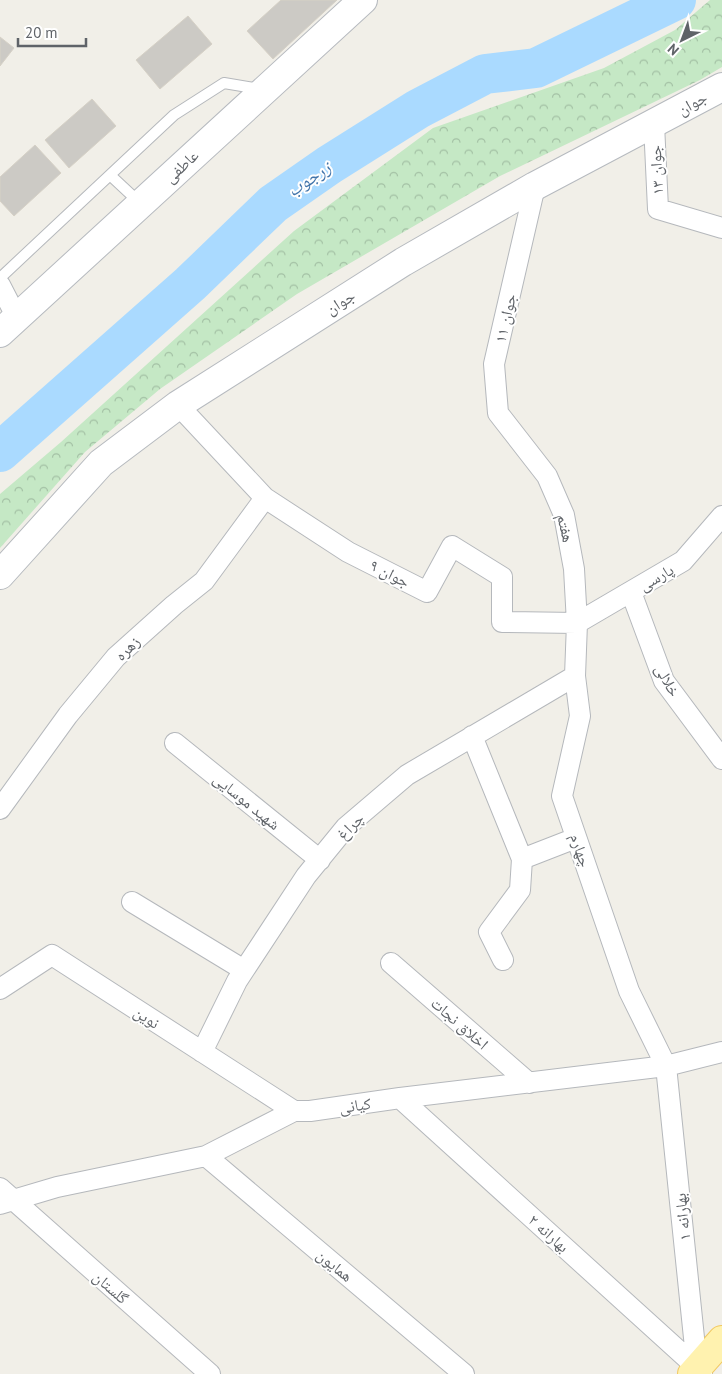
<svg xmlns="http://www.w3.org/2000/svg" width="722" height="1374" font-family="'PT Sans','Noto Naskh Arabic',sans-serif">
<defs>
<pattern id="forest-crowns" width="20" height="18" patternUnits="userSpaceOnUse" patternTransform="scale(1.25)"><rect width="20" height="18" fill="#c5e8c5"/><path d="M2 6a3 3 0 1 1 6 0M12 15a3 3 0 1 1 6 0" fill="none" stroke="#a3c0a4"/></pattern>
</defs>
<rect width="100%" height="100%" fill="#f1efe8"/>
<path fill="url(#forest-crowns)" d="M710 0H722V67L700 80 500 176 297 294 160 389 85 452 0 548V494L61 442 294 231 433 128 604 68 675 30Z"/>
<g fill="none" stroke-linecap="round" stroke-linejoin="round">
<path stroke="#aadaff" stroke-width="40" d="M0 452 190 284 273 204 329 165 418 109 485 74 536 68 676 0"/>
</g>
<path fill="#cccac5" stroke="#d6d1c6" d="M281 0H337L273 59 247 31Z
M188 16 212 44 160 89 136 60Z
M0 37 14 48 0 66Z
M92 99 116 126 69 168 45 140Z
M35 145 61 173 14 216 0 201V177Z"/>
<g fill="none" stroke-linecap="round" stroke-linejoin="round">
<g stroke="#b5b8bc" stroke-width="12">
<path id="service" d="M110 175 140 203
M0 278 174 115 224 83 260 89"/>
</g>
<g stroke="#b5b8bc" stroke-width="22">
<path id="minor" d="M654 124 658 209 722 228
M535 186 494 364 498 413 547 476 564 515 574 569 577 623 575 676 580 716 562 796 629 991 666 1066 697 1367
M0 285 17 318
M178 405 265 498 348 552 427 592 452 546 502 577V622L577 623
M631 592 664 681 722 759
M577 623 683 561 722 516
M472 736 522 859 520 890 489 932 503 960
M175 743 320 860
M0 809 68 715 116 657 174 605 204 581 265 498
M522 859 576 838
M132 902 244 970
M391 963 529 1083
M0 989 52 955 294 1111
M202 1052 237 981 306 876 346 827 407 775 575 676
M400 1098 702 1372
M206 1156 464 1374
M0 1188 210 1374
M0 1204 57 1187 206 1156 294 1111H310L400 1098 666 1066 722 1052"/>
</g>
<g stroke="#b6babf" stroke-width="30">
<path id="secondary" d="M0 333 363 0
M0 575 101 463 178 405 403 262 535 186 722 87"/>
</g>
<g stroke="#f2c960" stroke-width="30">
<path id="primary" d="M692 1374 722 1340"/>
</g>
<use href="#service" stroke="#fff" stroke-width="10"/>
<use href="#minor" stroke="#fff" stroke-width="20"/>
<use href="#secondary" stroke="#fff" stroke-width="28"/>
<use href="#primary" stroke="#fff2af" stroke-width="28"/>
</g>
<g text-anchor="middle" stroke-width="4" stroke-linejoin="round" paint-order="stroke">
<g font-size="16" fill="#5f6368" stroke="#fff">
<text transform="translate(692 103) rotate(-29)" y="6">جوان</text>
<text transform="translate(181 166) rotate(-43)" y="6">عاطفی</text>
<text transform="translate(656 170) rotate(-93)" y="6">جوان ۱۳</text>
<text transform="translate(340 302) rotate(-32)" y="6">جوان</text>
<text transform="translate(505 318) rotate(-77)" y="6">جوان ۱۱</text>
<text transform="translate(566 528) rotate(77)" y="6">هفتم</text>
<text transform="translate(390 573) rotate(27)" y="6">جوان ۹</text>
<text transform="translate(656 577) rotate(-30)" y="6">پارسی</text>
<text transform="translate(127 648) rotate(-44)" y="6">زهره</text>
<text transform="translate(668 680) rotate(61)" y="6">خلالی</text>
<text transform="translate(247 801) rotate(39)" y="6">شهید موسایی</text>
<text transform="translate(350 826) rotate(-45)" y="6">چراغ</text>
<text transform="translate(581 850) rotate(71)" y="6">چهارم</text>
<text transform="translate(147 1017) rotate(33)" y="6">نوین</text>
<text transform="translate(460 1023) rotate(41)" y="6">اخلاق نجات</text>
<text transform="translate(355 1105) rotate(-8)" y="6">کیانی</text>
<text transform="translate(682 1217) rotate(-96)" y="6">بهارانه ۱</text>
<text transform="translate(549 1233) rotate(42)" y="6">بهارانه ۲</text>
<text transform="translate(335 1265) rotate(40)" y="6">همایون</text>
<text transform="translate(111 1287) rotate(41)" y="6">گلستان</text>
</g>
<g font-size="18" font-style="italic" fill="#4174aa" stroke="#fff">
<text transform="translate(309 179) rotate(-34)" y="6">زرجوب</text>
</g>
</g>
<g transform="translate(682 40) rotate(222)" stroke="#ffffff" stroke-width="4" paint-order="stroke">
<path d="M0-4L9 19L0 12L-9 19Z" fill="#5f6368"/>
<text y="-8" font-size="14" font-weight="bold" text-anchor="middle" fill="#5f6368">N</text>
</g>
<path d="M18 38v8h68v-8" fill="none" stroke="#5f6368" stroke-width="2.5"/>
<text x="25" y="38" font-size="15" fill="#5f6368" stroke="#ffffff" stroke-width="4" paint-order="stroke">20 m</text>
</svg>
